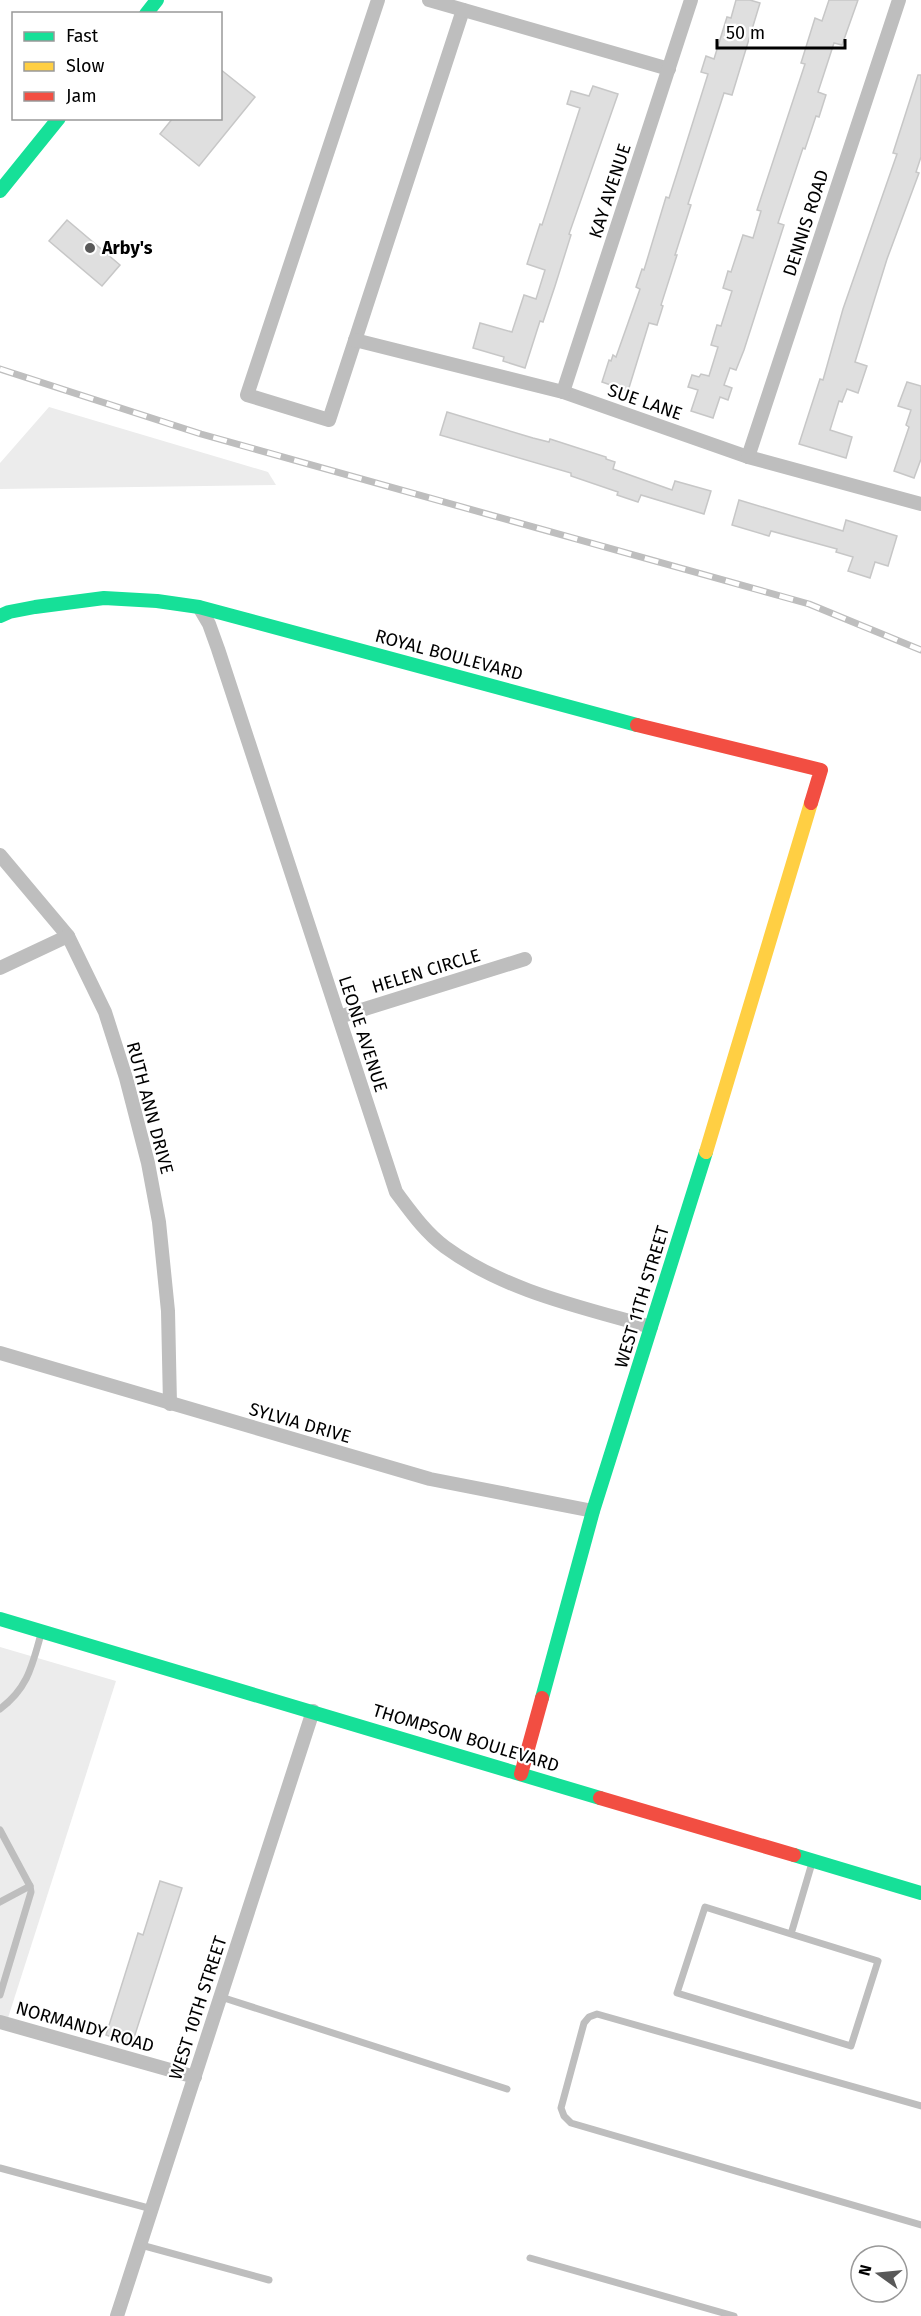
<svg xmlns="http://www.w3.org/2000/svg" width="921" height="2316" font-family="'Fira Sans',sans-serif">
	<rect width="100%" height="100%" fill="#fff"/>
	<g fill="#ececec">
		<polygon points="49,407 268,472 276,485 0,489 0,463"/>
		<polygon points="0,1647 116,1681 7,2021 0,2019"/>
	</g>
	<g fill="#dfdfdf" stroke="#c7c7c7" stroke-width="1.5">
		<polygon points="736,0 750,0 760,3 732,95 724,93 688,204 691,205 675,255 677,255 661,305 663,306 657,325 649,323 628,391 602,382 609,360 611,361 613,355 616,357 640,289 636,287 642,269 644,270 666,197 669,198 677,173 708,74 701,72 706,56 714,59 727,17 731,18"/>
		<polygon points="829,0 858,0 842,45 834,43 818,92 826,95 819,117 816,116 805,149 803,148 778,223 784,225 744,350 736,370 730,368 724,385 732,388 728,400 720,397 713,418 691,411 698,390 688,387 692,375 699,377 701,374 709,376 718,347 711,345 717,325 721,326 732,291 723,288 728,271 731,272 743,235 753,238 761,211 757,210 805,64 801,63 815,18 822,21"/>
		<polygon points="220,69 255,97 199,166 160,134 173,118 220,118"/>
		<polygon points="918,75 921,75 921,157 916,172 919,173 887,259 855,362 867,366 858,393 847,389 842,402 839,401 830,430 852,437 846,458 799,444 820,379 823,380 843,309 897,154 893,153"/>
		<polygon points="593,86 618,94 569,234 571,235 555,286 543,322 540,321 525,368 503,361 504,357 473,348 480,323 512,332 524,295 536,299 545,270 527,264 540,224 542,225 580,108 567,104 571,91 589,96"/>
		<polygon points="67,220 120,265 102,286 49,241"/>
		<polygon points="907,382 921,386 921,459 914,478 894,471 909,427 906,425 911,410 898,406"/>
		<polygon points="447,412 533,438 549,442 550,439 606,457 606,459 615,462 613,469 672,490 675,481 711,491 704,514 641,495 638,502 617,495 618,492 571,476 571,473 440,435"/>
		<polygon points="739,500 843,531 846,520 897,536 888,566 875,562 870,578 848,571 853,557 836,552 837,549 771,531 769,536 732,525"/>
		<polygon points="160,1881 182,1888 132,2044 106,2035 138,1933 143,1935"/>
	</g>
	<g fill="none" stroke-linecap="round" stroke-linejoin="round">
		<g stroke="#bebebe" stroke-width="7">
			<path d="M0,1709C28,1688 32,1666 41,1634"/>
			<polyline points="0,1830 30,1886 31,1892 0,1995"/>
			<polyline points="0,1902 30,1886"/>
			<polyline points="791,1934 705,1907 677,1993 851,2046 878,1961 791,1934 812,1863"/>
			<polyline points="221,1997 507,2089"/>
			<polyline points="921,2106 597,2014 589,2017 584,2023 561,2108 564,2116 571,2123 921,2225"/>
			<polyline points="0,2168 152,2209"/>
			<polyline points="141,2245 269,2280"/>
			<polyline points="530,2258 734,2316"/>
		</g>
		<g stroke="#bebebe" stroke-width="14">
			<polyline points="378,0 247,395 329,420 463,10"/>
			<polyline points="429,0 669,69"/>
			<polyline points="355,340 563,392 748,457 921,504"/>
			<polyline points="563,392 691,0"/>
			<polyline points="748,457 899,0"/>
			<path d="M199,607L209,624L218,649L396,1192C411,1212 425,1232 445,1247C505,1291 581,1307 651,1327"/>
			<polyline points="0,855 68,936 105,1012 126,1078 148,1163 159,1222 168,1311 170,1404"/>
			<polyline points="0,968 68,936"/>
			<polyline points="339,1017 525,959"/>
			<polyline points="0,1353 430,1479 593,1511"/>
			<polyline points="0,2022 195,2077"/>
			<polyline points="117,2316 313,1711"/>
		</g>
		<g stroke="#16e098" stroke-width="14">
			<polyline points="146,14 157,0"/>
			<polyline points="0,191 59,118"/>
			<polyline points="0,616 9,612 35,607 104,598 157,601 199,607 637,725"/>
			<polyline points="0,1619 600,1798"/>
			<polyline points="542,1698 593,1511 706,1152"/>
			<polyline points="794,1855 921,1893"/>
		</g>
		<polyline stroke="#ffcf43" stroke-width="14" points="706,1152 811,803"/>
		<g stroke="#f24e42" stroke-width="14">
			<polyline points="637,725 821,770 811,803"/>
			<polyline points="521,1774 542,1698"/>
			<polyline points="600,1798 794,1855"/>
		</g>
		<g stroke="#bebebe" stroke-width="7">
			<polyline id="rail" points="0,369 201,434 809,604 921,650"/>
		</g>
		<use href="#rail" stroke="#fff" stroke-width="4.5" stroke-dasharray="14" stroke-linecap="butt"/>
	</g>
	<circle fill="#595959" stroke="#fff" stroke-width="2" cx="90" cy="248" r="6"/>
	<g text-anchor="middle" dominant-baseline="central" stroke-width="4.5" stroke-linejoin="round" paint-order="stroke">
		<g font-size="18" fill="#000" stroke="#fff">
			<text transform="translate(610 191) rotate(-72)">KAY AVENUE</text>
			<text transform="translate(806 223) rotate(-72)">DENNIS ROAD</text>
			<text transform="translate(645 402) rotate(19)">SUE LANE</text>
			<text transform="translate(449 655) rotate(15)">ROYAL BOULEVARD</text>
			<text transform="translate(426 971) rotate(-17)">HELEN CIRCLE</text>
			<text transform="translate(363 1034) rotate(72)">LEONE AVENUE</text>
			<text transform="translate(150 1108) rotate(75)">RUTH ANN DRIVE</text>
			<text transform="translate(642 1297) rotate(-73)">WEST 11TH STREET</text>
			<text transform="translate(300 1423) rotate(16)">SYLVIA DRIVE</text>
			<text transform="translate(466 1738) rotate(17)">THOMPSON BOULEVARD</text>
			<text transform="translate(198 2008) rotate(-72)">WEST 10TH STREET</text>
			<text transform="translate(85 2027) rotate(16)">NORMANDY ROAD</text>
		</g>
		<g font-size="18" font-weight="bold" fill="#000" stroke="#fff" text-anchor="start">
			<text x="102" y="248">Arby's</text>
		</g>
	</g>
	<rect x="12" y="12" width="210" height="108" fill="#ffffff" stroke="#999999" stroke-width="1.5"/>
	<rect x="24" y="32" width="30" height="9" fill="#16e098" stroke="#999999" stroke-width="1.5"/>
	<text x="66" y="42" font-size="18" fill="#000000">Fast</text>
	<rect x="24" y="62" width="30" height="9" fill="#ffcf43" stroke="#999999" stroke-width="1.5"/>
	<text x="66" y="72" font-size="18" fill="#000000">Slow</text>
	<rect x="24" y="92" width="30" height="9" fill="#f24e42" stroke="#999999" stroke-width="1.5"/>
	<text x="66" y="102" font-size="18" fill="#000000">Jam</text>
	<g transform="translate(879 2274) rotate(285)"><circle r="28" fill="#ffffff" stroke="#999999" stroke-width="1.5"/>
	<path d="M0-4.5L10 22L0 15L-10 22Z" fill="#595959"/>
	<text y="-9" font-size="16" font-weight="bold" text-anchor="middle" fill="#000000">N</text>
	</g>
	<path d="M717 39v9h128v-9" fill="none" stroke="#000000" stroke-width="3"/>
	<text x="726" y="39" font-size="18" fill="#000000" stroke="#ffffff" stroke-width="4.5" paint-order="stroke">50 m</text>
</svg>
